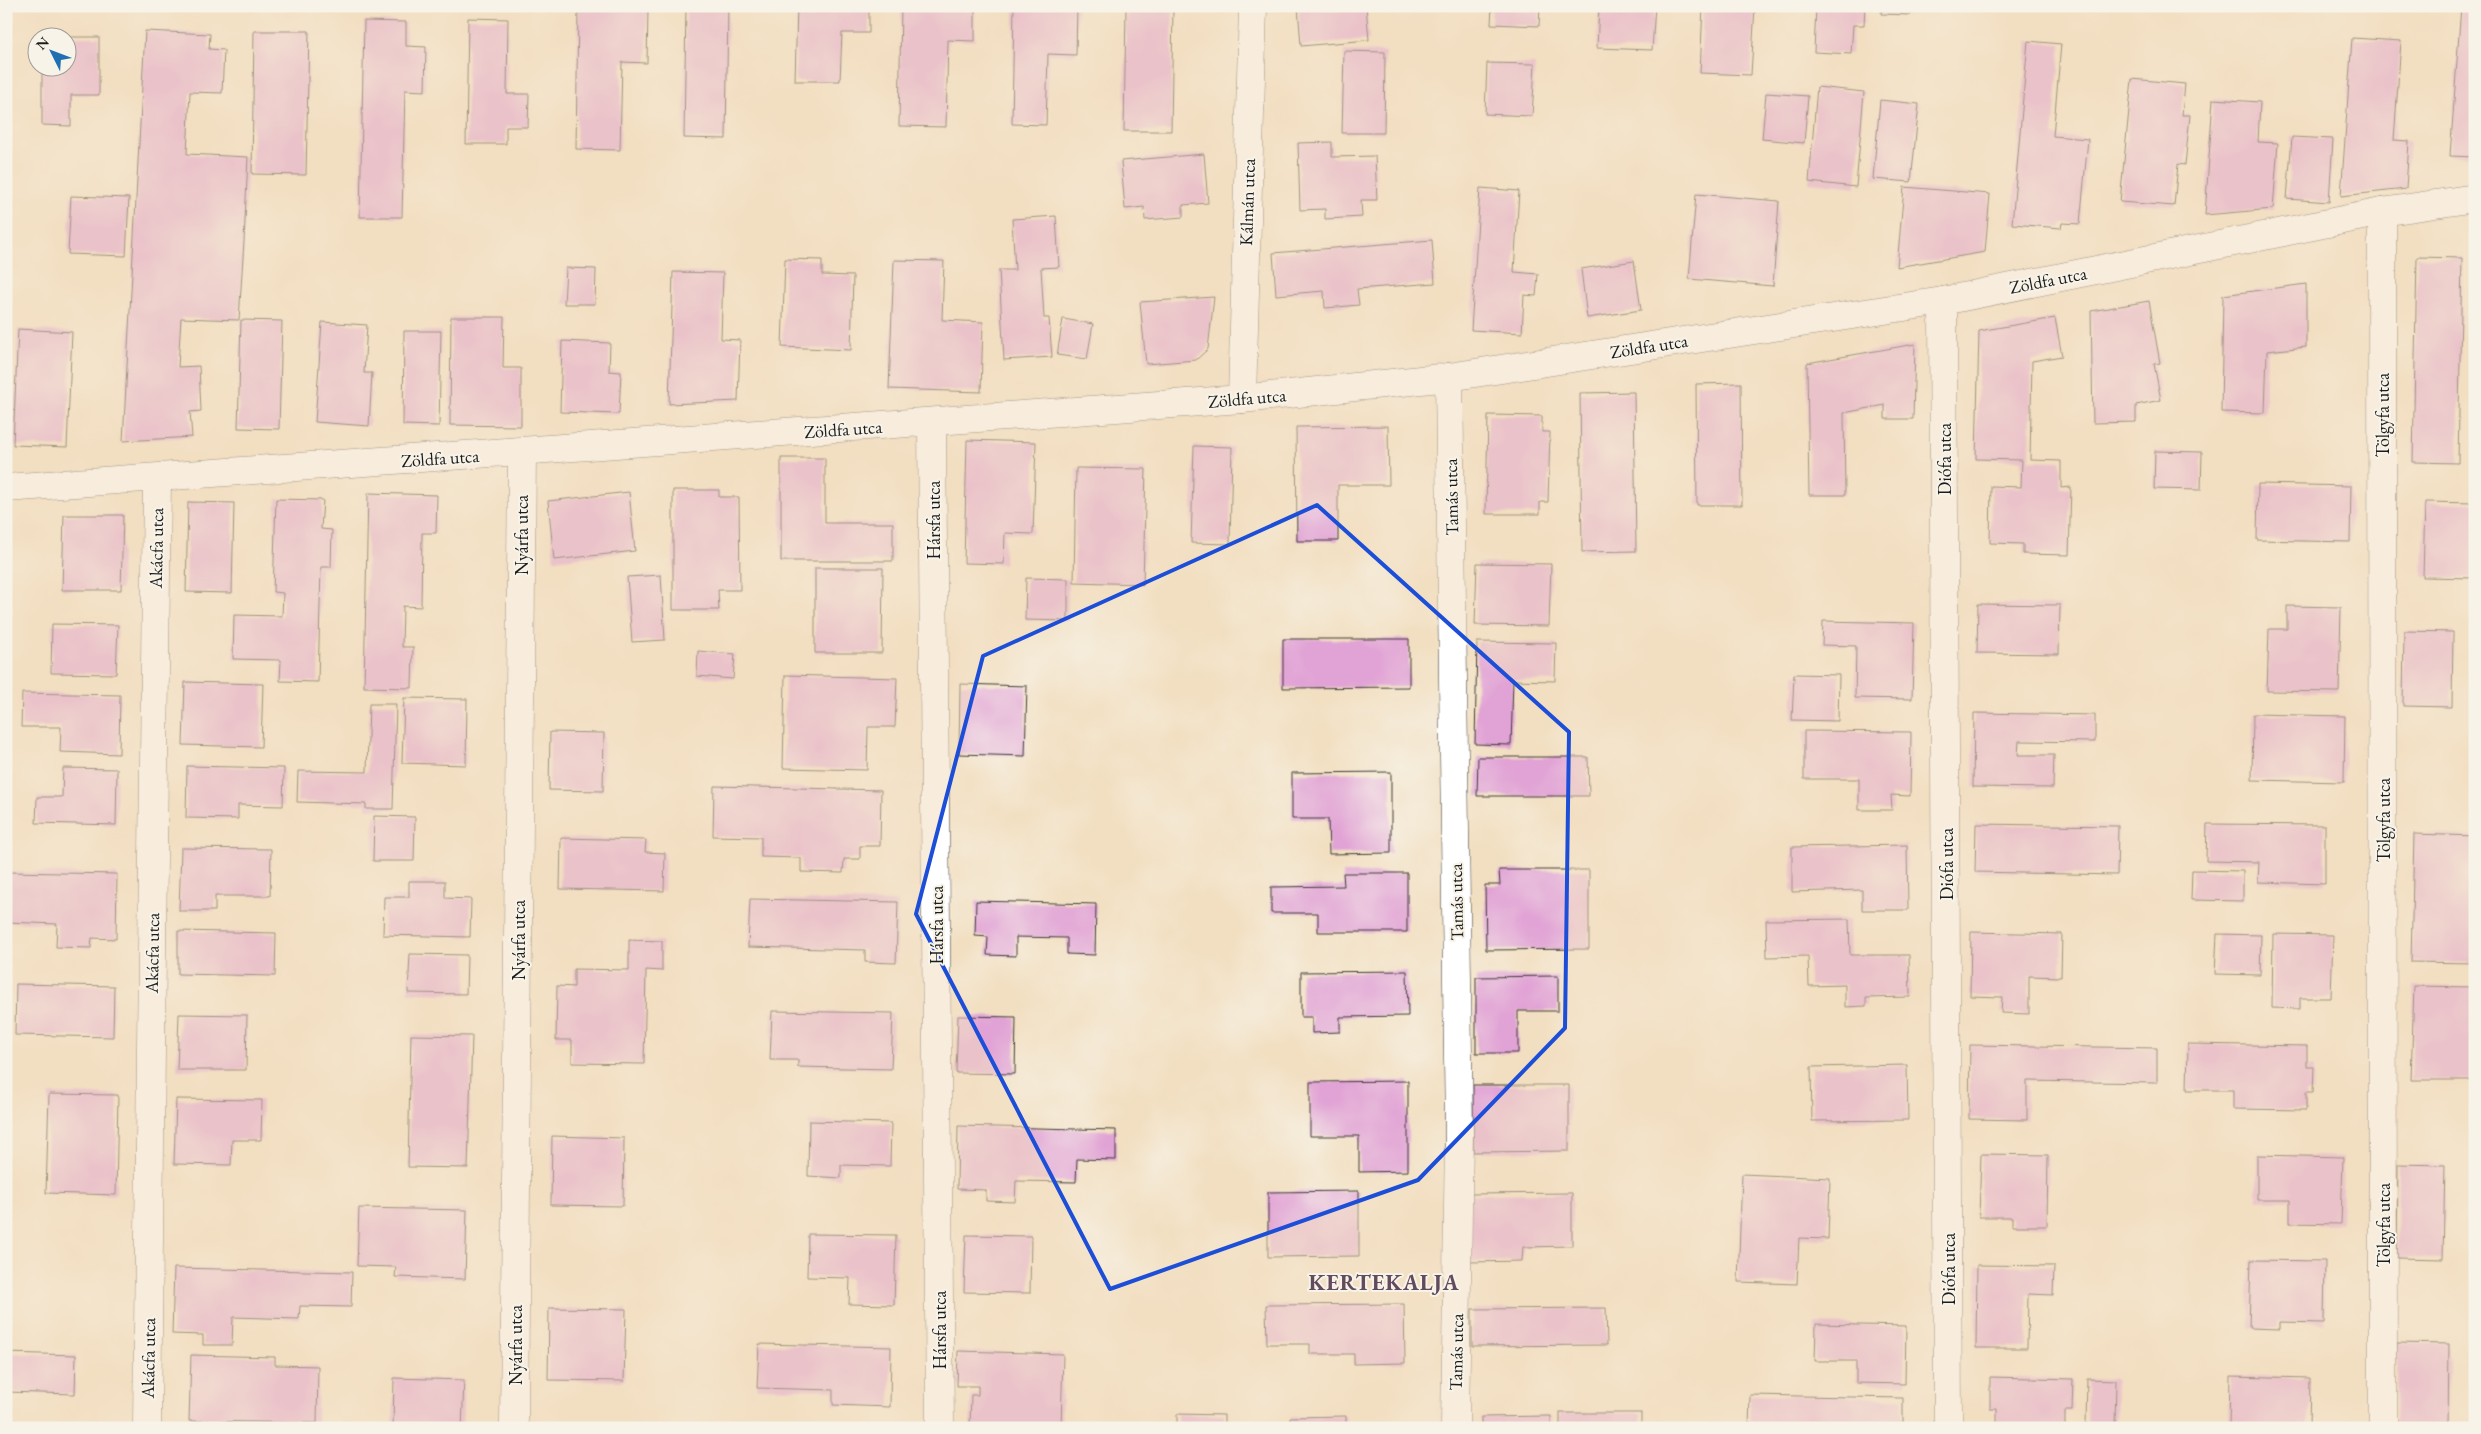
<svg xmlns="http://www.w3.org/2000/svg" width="2481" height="1434" font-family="'EB Garamond',serif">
	<rect width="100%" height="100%" fill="#f7f3e8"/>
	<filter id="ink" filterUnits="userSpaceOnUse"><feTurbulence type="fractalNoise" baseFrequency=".02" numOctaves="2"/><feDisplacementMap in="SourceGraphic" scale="10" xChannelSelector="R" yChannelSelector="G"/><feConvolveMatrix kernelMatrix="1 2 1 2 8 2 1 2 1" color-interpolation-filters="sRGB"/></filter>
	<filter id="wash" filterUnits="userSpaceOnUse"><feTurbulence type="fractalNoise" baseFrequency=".0096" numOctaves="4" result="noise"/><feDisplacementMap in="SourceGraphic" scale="20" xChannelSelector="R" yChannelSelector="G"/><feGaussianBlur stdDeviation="1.12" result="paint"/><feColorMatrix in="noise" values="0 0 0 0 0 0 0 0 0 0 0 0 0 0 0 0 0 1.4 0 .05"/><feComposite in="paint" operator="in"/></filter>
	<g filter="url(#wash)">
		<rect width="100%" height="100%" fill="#f2dfc1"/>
		<g id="blocks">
			<g fill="#e1a3d5">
				<polygon points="686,6 728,6 726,139 684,138"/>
				<polygon points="797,6 869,6 869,33 842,33 840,81 795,81"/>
				<polygon points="901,6 975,6 975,41 948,40 946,127 899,126"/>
				<polygon points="1014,6 1077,6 1076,55 1048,54 1046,125 1012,124"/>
				<polygon points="1126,6 1173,6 1171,131 1124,131"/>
				<polygon points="1298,6 1366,6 1369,40 1301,46"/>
				<polygon points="1492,6 1540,6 1539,26 1491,24"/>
				<polygon points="1599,6 1655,6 1652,50 1597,48"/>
				<polygon points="1703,6 1755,6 1751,75 1700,73"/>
				<polygon points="1816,6 1865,6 1864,25 1853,25 1851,54 1814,52"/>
				<polygon points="1882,6 1910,6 1910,15 1881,14"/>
				<polygon points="2461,6 2475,6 2475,157 2450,156"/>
				<polygon points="578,9 648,9 647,63 622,62 620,150 576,149"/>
				<polygon points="468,18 508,19 507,94 529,94 528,127 506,127 506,144 466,144"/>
				<polygon points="364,21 406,22 406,46 426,47 425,91 405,90 402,217 360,217"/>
				<polygon points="145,31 210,34 209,49 224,50 222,93 190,92 187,154 248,157 244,241 239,320 181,318 178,367 199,366 201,411 190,412 192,437 123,441"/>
				<polygon points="254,31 309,31 306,175 252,174"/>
				<polygon points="68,37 99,37 99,95 71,95 71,126 42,125 42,68 68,68"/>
				<polygon points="2352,38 2401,41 2394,140 2409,141 2406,189 2341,196"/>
				<polygon points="2028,41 2061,44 2053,136 2088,139 2080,224 2062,223 2061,228 2012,224"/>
				<polygon points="1344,51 1385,52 1384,133 1342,133"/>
				<polygon points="1487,63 1535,64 1532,116 1485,114"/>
				<polygon points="2132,79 2185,84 2182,115 2190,115 2185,165 2178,164 2174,206 2120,202"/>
				<polygon points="1817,87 1864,92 1856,187 1809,182"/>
				<polygon points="1766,93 1808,96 1804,143 1762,139"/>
				<polygon points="2213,99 2260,102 2258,142 2278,143 2273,209 2205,215"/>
				<polygon points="1880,100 1919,104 1911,182 1873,179"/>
				<polygon points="2292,137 2333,139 2329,202 2287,199"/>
				<polygon points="1332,142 1332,157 1375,156 1377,200 1361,200 1362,217 1325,219 1325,209 1300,210 1298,143"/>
				<polygon points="1204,154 1208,203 1183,205 1183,217 1145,220 1144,207 1125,209 1121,161"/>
				<polygon points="1904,187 1990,194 1985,252 1897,267"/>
				<polygon points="1480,188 1519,191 1514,272 1538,274 1536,296 1524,295 1522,333 1471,330"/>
				<polygon points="1696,194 1779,201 1773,286 1689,279"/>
				<polygon points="71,196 129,198 126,256 68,254"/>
				<polygon points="1056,216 1059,267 1041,268 1044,318 1049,318 1052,357 1004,360 999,270 1015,270 1012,219"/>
				<polygon points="1432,240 1435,283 1357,289 1359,305 1325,308 1324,291 1276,295 1273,253"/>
				<polygon points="2417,257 2462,258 2458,463 2413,462"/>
				<polygon points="785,259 822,260 822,275 853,276 851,350 782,347"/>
				<polygon points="894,260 944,261 942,320 983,322 981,392 889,389"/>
				<polygon points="1634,261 1641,310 1587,318 1581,269"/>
				<polygon points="566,268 596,269 595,304 564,304"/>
				<polygon points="673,272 723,273 721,339 740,340 738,401 669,404"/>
				<polygon points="2306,284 2306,347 2267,351 2265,413 2221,412 2223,295"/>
				<polygon points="1214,297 1208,349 1196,360 1146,364 1140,302"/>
				<polygon points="2149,301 2160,363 2154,364 2161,400 2136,405 2136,422 2093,423 2091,311"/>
				<polygon points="451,317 504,317 503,368 521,368 521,426 450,425"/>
				<polygon points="2055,318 2062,356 2032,361 2030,460 2061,461 2061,488 2071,487 2069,555 2023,554 2023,544 1990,543 1991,486 2021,487 2022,460 1976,459 1979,331"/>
				<polygon points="1063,319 1093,324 1087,359 1057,355"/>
				<polygon points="241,320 282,321 279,429 238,428"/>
				<polygon points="322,322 367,325 364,373 372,373 369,426 315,422"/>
				<polygon points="18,329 72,332 67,447 13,445"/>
				<polygon points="404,331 441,331 439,426 403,425"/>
				<polygon points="562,341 610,343 609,371 621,372 619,414 560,412"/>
				<polygon points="1915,344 1913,419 1885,419 1885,405 1844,413 1845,495 1809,495 1807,363"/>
				<polygon points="1741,383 1742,505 1697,505 1696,384"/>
				<polygon points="1634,392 1636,551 1582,552 1580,393"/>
				<polygon points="1488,415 1542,416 1542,432 1550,432 1548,502 1540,502 1540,514 1486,514"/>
				<polygon points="1388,426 1389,485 1338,485 1338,541 1297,541 1296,427"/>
				<polygon points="967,440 1036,442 1033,534 1005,533 1004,564 964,563"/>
				<polygon points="1194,446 1232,447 1230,544 1191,543"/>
				<polygon points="2155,451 2202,452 2201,490 2154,489"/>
				<polygon points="781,458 825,458 825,523 893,523 893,561 781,561"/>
				<polygon points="1076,468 1146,469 1143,584 1074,582"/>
				<polygon points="2258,484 2351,486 2350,542 2257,540"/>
				<polygon points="673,490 719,490 719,497 739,497 740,590 718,590 719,610 673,610"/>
				<polygon points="629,492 635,551 554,560 548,501"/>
				<polygon points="368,493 437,495 436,533 422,533 421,607 403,606 402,647 413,647 412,688 364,687"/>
				<polygon points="276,499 323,500 321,529 332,530 331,567 321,567 318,682 280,681 281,660 233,659 234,615 282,616 283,593 273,592"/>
				<polygon points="188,502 234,503 232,593 186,592"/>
				<polygon points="2425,502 2475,503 2475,578 2423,577"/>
				<polygon points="64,515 123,515 121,590 62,590"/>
				<polygon points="1477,563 1551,564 1549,626 1475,625"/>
				<polygon points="815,568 883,568 882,653 815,653"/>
				<polygon points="661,575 665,640 632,642 627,577"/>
				<polygon points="1026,578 1068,579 1068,621 1025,620"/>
				<polygon points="1978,604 2060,605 2059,654 1977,653"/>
				<polygon points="2287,606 2341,607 2339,692 2267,691 2269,629 2287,629"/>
				<polygon points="1823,621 1914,623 1912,699 1855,698 1856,646 1822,645"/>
				<polygon points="52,624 118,625 116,674 51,673"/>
				<polygon points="2404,631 2453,632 2452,707 2403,706"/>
				<polygon points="1283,639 1409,639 1409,687 1283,688"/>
				<polygon points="1477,642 1556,643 1555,681 1513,680 1511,745 1475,744"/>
				<polygon points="698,651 735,654 733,679 697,676"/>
				<polygon points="1794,674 1839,675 1838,721 1792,720"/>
				<polygon points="785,675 897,678 895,727 868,727 867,770 783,768"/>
				<polygon points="185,682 263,684 261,747 183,745"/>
				<polygon points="960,684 1027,686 1025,756 959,754"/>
				<polygon points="22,693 120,695 119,754 60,752 61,727 21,727"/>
				<polygon points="404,698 467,699 466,765 402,763"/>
				<polygon points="369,704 396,704 393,809 366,809 366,804 297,802 298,771 367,772"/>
				<polygon points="1974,713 2095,715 2095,742 2019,741 2018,755 2054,755 2053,788 1973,787"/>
				<polygon points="2253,714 2345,716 2344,782 2252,780"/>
				<polygon points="1804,731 1911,732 1910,796 1891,795 1892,810 1859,810 1859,779 1804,779"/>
				<polygon points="550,732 604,733 603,791 549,790"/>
				<polygon points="1478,757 1588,757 1589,796 1477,796"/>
				<polygon points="187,766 284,768 283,806 238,805 238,819 186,818"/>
				<polygon points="63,768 117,769 116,825 36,823 37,797 62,797"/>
				<polygon points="1391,772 1391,853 1329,854 1328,819 1292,819 1292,773"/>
				<polygon points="714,786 881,790 880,846 860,846 860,859 844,859 843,873 801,872 801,858 761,857 761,837 713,836"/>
				<polygon points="374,816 415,817 414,861 373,861"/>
				<polygon points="1976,824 2118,826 2117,875 1975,872"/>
				<polygon points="2207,824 2325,825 2325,884 2258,882 2259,862 2206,861"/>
				<polygon points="2414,834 2475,836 2475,963 2411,962"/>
				<polygon points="561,838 646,840 645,852 665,853 664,891 560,889"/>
				<polygon points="1907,845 1908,910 1862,910 1862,890 1792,892 1792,847"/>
				<polygon points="181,848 271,849 270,896 215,896 215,911 179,911"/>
				<polygon points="1499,870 1589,870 1589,949 1486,950 1485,885 1500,885"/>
				<polygon points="2192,870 2243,871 2243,901 2191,900"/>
				<polygon points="6,872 117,874 116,939 92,938 91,948 56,947 57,924 6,922"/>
				<polygon points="1343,873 1407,873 1407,932 1318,932 1318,913 1271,913 1271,887 1344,886"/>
				<polygon points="409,881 445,881 445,898 471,899 470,937 383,935 384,897 409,897"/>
				<polygon points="750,899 898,902 896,963 865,962 865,950 748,947"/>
				<polygon points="976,901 1096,904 1095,955 1067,954 1067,938 1016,937 1016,956 987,955 988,937 975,936"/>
				<polygon points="1849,919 1850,955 1909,955 1910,997 1866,998 1866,1006 1845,1007 1845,985 1809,986 1808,956 1767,957 1766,920"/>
				<polygon points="178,931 276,933 275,976 178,974"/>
				<polygon points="1971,932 2062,934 2061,977 2029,976 2029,1014 2001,1013 2002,997 1970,996"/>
				<polygon points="2217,934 2261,935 2260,975 2215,974"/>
				<polygon points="2273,934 2333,935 2331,998 2300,998 2300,1009 2272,1008"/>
				<polygon points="629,940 662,941 662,971 646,970 644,1064 572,1063 572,1040 556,1040 557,986 574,987 574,969 629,970"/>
				<polygon points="410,954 467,955 466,994 408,993"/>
				<polygon points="1407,971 1408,1016 1340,1017 1340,1032 1312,1033 1312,1017 1301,1017 1301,972"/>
				<polygon points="1558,976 1558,1011 1518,1011 1518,1053 1476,1053 1476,977"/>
				<polygon points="16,984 114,986 113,1037 15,1035"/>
				<polygon points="2414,986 2474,987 2472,1080 2411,1080"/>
				<polygon points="772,1011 893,1013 891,1069 798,1067 798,1060 770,1060"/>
				<polygon points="179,1014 247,1015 246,1070 177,1070"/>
				<polygon points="958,1016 1016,1017 1015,1074 956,1073"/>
				<polygon points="411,1035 472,1036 468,1168 408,1167"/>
				<polygon points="2188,1044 2307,1046 2307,1067 2314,1067 2313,1092 2306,1092 2306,1110 2233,1109 2233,1090 2187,1090"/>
				<polygon points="1970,1045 2157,1048 2157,1083 2027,1081 2027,1120 1969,1119"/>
				<polygon points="1907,1065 1908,1120 1812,1121 1811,1067"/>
				<polygon points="1408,1081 1408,1171 1359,1172 1359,1136 1310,1136 1310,1082"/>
				<polygon points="1473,1085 1569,1085 1569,1151 1473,1152"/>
				<polygon points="49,1094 118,1095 116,1195 46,1193"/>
				<polygon points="176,1099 262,1100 261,1140 232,1140 231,1165 174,1164"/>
				<polygon points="809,1121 891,1123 890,1166 841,1165 841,1178 808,1176"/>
				<polygon points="958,1126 1116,1130 1116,1160 1077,1159 1076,1182 1016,1181 1015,1202 986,1201 986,1190 957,1189"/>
				<polygon points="552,1136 624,1138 623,1206 551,1205"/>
				<polygon points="1981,1154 2048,1155 2047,1226 2012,1226 2012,1217 1979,1217"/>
				<polygon points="2257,1155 2343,1157 2341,1224 2290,1223 2290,1200 2257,1200"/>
				<polygon points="2398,1164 2445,1165 2443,1259 2397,1258"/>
				<polygon points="1742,1174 1830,1178 1828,1239 1799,1238 1797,1284 1738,1282"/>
				<polygon points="1359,1191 1359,1256 1268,1257 1268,1192"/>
				<polygon points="1572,1193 1572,1246 1523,1247 1522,1261 1470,1262 1470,1194"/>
				<polygon points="359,1208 467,1210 465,1279 395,1277 396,1267 357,1266"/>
				<polygon points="808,1234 896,1235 894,1305 849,1304 850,1278 807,1277"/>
				<polygon points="966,1235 1031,1236 1030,1293 964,1292"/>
				<polygon points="2251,1260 2325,1261 2324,1323 2279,1322 2279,1329 2249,1328"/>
				<polygon points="1977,1265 2054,1266 2053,1295 2028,1294 2027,1348 1976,1348"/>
				<polygon points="174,1268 352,1272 351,1307 300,1306 299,1319 233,1317 232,1345 203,1345 203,1335 172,1334"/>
				<polygon points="1404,1304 1405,1363 1354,1364 1354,1354 1310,1354 1310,1344 1267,1344 1266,1305"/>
				<polygon points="549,1308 626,1309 624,1381 548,1380"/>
				<polygon points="1606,1308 1607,1345 1472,1346 1472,1309"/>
				<polygon points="1816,1324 1906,1326 1905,1384 1856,1383 1856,1361 1815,1361"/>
				<polygon points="2397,1343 2449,1344 2448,1428 2395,1428"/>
				<polygon points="759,1344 891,1347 890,1407 833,1405 833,1390 757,1388"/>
				<polygon points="958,1351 1063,1354 1061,1428 970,1427 971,1395 978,1395 978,1386 957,1386"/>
				<polygon points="6,1353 76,1355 75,1394 6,1392"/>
				<polygon points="191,1355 275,1357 275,1365 318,1366 317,1423 189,1421"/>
				<polygon points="2230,1376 2310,1378 2309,1428 2229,1428"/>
				<polygon points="1990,1377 2073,1379 2072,1411 2065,1411 2065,1428 1997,1428 1997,1409 1990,1409"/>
				<polygon points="394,1378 464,1380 462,1428 393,1428"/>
				<polygon points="2087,1379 2116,1380 2115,1425 2086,1424"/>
				<polygon points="1750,1395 1903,1398 1903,1428 1749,1428"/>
				<rect x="1560" y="1413" width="81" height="15"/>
				<polygon points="1177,1414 1224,1415 1224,1428 1177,1428"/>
				<polygon points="1346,1416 1346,1428 1290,1428 1290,1417"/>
				<polygon points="1551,1416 1551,1428 1481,1428 1481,1417"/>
			</g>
		</g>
	</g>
	<g filter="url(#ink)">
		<use href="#blocks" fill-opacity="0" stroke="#3c3935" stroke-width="1"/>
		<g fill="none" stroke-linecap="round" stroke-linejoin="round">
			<g stroke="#3c3935" stroke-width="29">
				<g id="minor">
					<polyline points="2382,212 2383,1428"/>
					<polyline points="1943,301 1948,1428"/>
					<polyline points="1449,377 1459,1132 1455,1428"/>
					<polyline points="1242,399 1253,6"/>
					<polyline points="932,422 940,1428"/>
					<polyline points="6,488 1242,399 1449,377 1943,301 2382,212 2475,198"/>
					<polyline points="147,1428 157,478"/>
					<polyline points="514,1428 522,452"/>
				</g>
			</g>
			<use href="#minor" stroke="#fff" stroke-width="28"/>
		</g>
	</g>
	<path d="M0 0H2481V1434H0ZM1317,505L1569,732L1565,1028L1418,1180L1110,1289L916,914L983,656Z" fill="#f2dfc1" fill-opacity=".55" fill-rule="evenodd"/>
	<path fill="none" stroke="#1d4ed8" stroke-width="4" stroke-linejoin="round" d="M1317,505L1569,732L1565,1028L1418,1180L1110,1289L916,914L983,656Z"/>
	<g text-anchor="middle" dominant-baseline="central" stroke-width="4" stroke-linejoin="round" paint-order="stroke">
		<g font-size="18" fill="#1c1c1c" stroke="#f7f3e8">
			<text transform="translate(1247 202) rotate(-88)">Kálmán utca</text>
			<text transform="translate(2048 280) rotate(-11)">Zöldfa utca</text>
			<text transform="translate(1649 346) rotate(-9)">Zöldfa utca</text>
			<text transform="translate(1247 398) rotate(-5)">Zöldfa utca</text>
			<text transform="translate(2382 415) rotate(-90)">Tölgyfa utca</text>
			<text transform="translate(843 429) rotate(-4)">Zöldfa utca</text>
			<text transform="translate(440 458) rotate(-4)">Zöldfa utca</text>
			<text transform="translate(1944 459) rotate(-90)">Diófa utca</text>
			<text transform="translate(1451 497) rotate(-91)">Tamás utca</text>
			<text transform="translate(933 520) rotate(-90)">Hársfa utca</text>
			<text transform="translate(521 535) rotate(-90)">Nyárfa utca</text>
			<text transform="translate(156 548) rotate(-89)">Akácfa utca</text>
			<text transform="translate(2383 820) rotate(-90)">Tölgyfa utca</text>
			<text transform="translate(1946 864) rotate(-90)">Diófa utca</text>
			<text transform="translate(1456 902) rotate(-91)">Tamás utca</text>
			<text transform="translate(936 925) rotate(-90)">Hársfa utca</text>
			<text transform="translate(518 940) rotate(-90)">Nyárfa utca</text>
			<text transform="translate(152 953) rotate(-89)">Akácfa utca</text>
			<text transform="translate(2383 1225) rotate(-90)">Tölgyfa utca</text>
			<text transform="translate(1948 1269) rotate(-90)">Diófa utca</text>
			<text transform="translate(939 1330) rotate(-90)">Hársfa utca</text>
			<text transform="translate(515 1345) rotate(-90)">Nyárfa utca</text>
			<text transform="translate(1456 1352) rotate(-89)">Tamás utca</text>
			<text transform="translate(148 1358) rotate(-89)">Akácfa utca</text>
		</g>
		<g font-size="22" font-weight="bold" letter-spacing="1" fill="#614b5d" stroke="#f7f3e8">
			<text x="1384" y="1282">KERTEKALJA</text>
		</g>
	</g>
	<rect width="2481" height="1434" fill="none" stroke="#f7f3e8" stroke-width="25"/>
	<g transform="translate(52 52) rotate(312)"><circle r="24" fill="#f7f3e8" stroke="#9f9d96"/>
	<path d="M0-4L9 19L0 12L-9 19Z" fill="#1f6fb2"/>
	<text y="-8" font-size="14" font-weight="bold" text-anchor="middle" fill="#1c1c1c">N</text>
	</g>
</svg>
